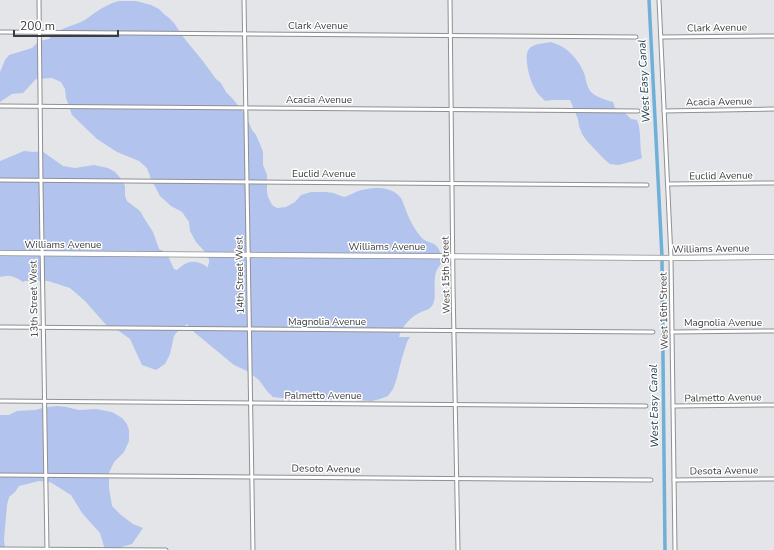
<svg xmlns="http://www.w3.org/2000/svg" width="774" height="550" font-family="'Nunito Sans',sans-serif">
	<rect width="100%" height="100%" fill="#e3e5e9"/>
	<g fill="#b2c4ed">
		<path d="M119,1H136L151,5L159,9L165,15L168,17L174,23L184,38L202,60L216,79L221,83L226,92L232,98L244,113L249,123L252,130L256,135L260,144L263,152V165L267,175V191L268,197L272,205L277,208L286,207L295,202L301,195L311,192H326L333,193L344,197C348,196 353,193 358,191C372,187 391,185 401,198C403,202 405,208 407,213C410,221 415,230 421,237C428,245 436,239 441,254L206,253L196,242L190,231L189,222L182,212L171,206L160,196L151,179L147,168L139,161L117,152L97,139L72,115L66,98L65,89L61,82L52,78L36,79L23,93L12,94L0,102V72L5,60L9,55L32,48L39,41L49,39C55,29 73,26 83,21C87,19 91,15 96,12C103,7 111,3 119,1Z"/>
		<path d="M550,42C566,45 580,60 585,76C586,81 587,86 590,91C595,97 606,100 613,102L615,108L622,110L631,119L637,120C642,133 639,145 642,158L634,161L618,165L610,164L604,159L587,141L582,134L579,126L578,119L570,100H553L545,101C542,97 537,94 535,89C530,81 523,56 529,49C534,43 543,44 550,42Z"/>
		<polygon points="24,151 34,152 42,151 63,166 75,168 94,165 108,168 115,172 122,180 125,186 125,196 127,201 140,211 144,218 153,232 159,249 163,251 165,253 0,252 0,161"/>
		<path d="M0,255L168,256L174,269L177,270C187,261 194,259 206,266L207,268C209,264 210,260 208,257L441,259V264C429,276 439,295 432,306C429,310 426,310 421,312C411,317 402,325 399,337H410L407,342L402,358L396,381L393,389L388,396L380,399L372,401L339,399L314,400L298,398H281L273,397L267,391L259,380L247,371L234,365L194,332L187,324L176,333L174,336L170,354L165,364L156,370L142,365L130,339L119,331L107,326L85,301L70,288L48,281H25L23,282C14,276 10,275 0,277Z"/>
		<polygon points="58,406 66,407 79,410 96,409 112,412 122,418 127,424 129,430 129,441 124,452 114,462 109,473 109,488 112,506 121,515 133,524 143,528 132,544 111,550 105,550 100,533 82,513 71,495 50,482 39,481 19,486 15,492 9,497 7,505 4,539 5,550 0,550 0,415 9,415 17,411 35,410 47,407"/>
	</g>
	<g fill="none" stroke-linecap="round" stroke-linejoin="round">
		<g stroke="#6fafd8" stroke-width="3.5">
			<polyline points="649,0 662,257"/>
			<polyline points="662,261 665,550"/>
		</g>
		<g stroke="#8e9093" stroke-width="5">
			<g id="street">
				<polyline points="39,0 41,184 47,550"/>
				<polyline points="244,0 253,550"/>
				<polyline points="450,0 453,285 458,550"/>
				<polyline points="659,0 671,258 675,550"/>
				<polyline points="0,32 636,37"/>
				<polyline points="661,37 774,36"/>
				<polyline points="0,106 638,111"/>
				<polyline points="664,111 774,109"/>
				<polyline points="0,180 647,185"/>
				<polyline points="668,184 774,183"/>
				<polyline points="0,327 653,332"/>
				<polyline points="672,332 774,331"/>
				<polyline points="0,401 646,406"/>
				<polyline points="673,406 774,405"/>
				<polyline points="0,475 651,480"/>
				<polyline points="674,480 774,479"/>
				<polyline points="0,549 166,550"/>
			</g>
		</g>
		<g stroke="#8e9093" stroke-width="6">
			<polyline id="secondary" points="0,253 671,258 774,257"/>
		</g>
		<use href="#street" stroke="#fff" stroke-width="3"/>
		<use href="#secondary" stroke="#fff" stroke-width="4.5"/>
	</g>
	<g text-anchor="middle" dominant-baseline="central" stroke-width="3" stroke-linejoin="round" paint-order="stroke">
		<g font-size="10" fill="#3c3c3e" stroke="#fff">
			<text x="318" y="26">Clark Avenue</text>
			<text transform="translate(717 28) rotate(-1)">Clark Avenue</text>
			<text x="319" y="100">Acacia Avenue</text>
			<text transform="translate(719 102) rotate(-1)">Acacia Avenue</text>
			<text x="324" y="174">Euclid Avenue</text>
			<text transform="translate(721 176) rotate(-1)">Euclid Avenue</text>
			<text x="63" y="245">Williams Avenue</text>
			<text x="387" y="247">Williams Avenue</text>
			<text transform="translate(711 249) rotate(-1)">Williams Avenue</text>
			<text transform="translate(240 275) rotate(-91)">14th Street West</text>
			<text transform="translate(446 275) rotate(-91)">West 15th Street</text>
			<text transform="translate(34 299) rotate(-91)">13th Street West</text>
			<text transform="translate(664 311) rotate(-91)">West 16th Street</text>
			<text x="327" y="322">Magnolia Avenue</text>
			<text x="723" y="323">Magnolia Avenue</text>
			<text x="323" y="396">Palmetto Avenue</text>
			<text transform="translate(723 398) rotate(-1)">Palmetto Avenue</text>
			<text transform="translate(326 469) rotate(1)">Desoto Avenue</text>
			<text transform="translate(724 471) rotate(-1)">Desota Avenue</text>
		</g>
		<g font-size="11" font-style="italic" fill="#163345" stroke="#fff">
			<text transform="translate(644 81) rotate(-93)">West Easy Canal</text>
			<text transform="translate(654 406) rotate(-91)">West Easy Canal</text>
		</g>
	</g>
	<path d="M14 30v6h104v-6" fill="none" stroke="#3c3c3e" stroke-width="2"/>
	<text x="20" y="30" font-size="12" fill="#3c3c3e" stroke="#ffffff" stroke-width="3" paint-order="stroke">200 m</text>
</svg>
